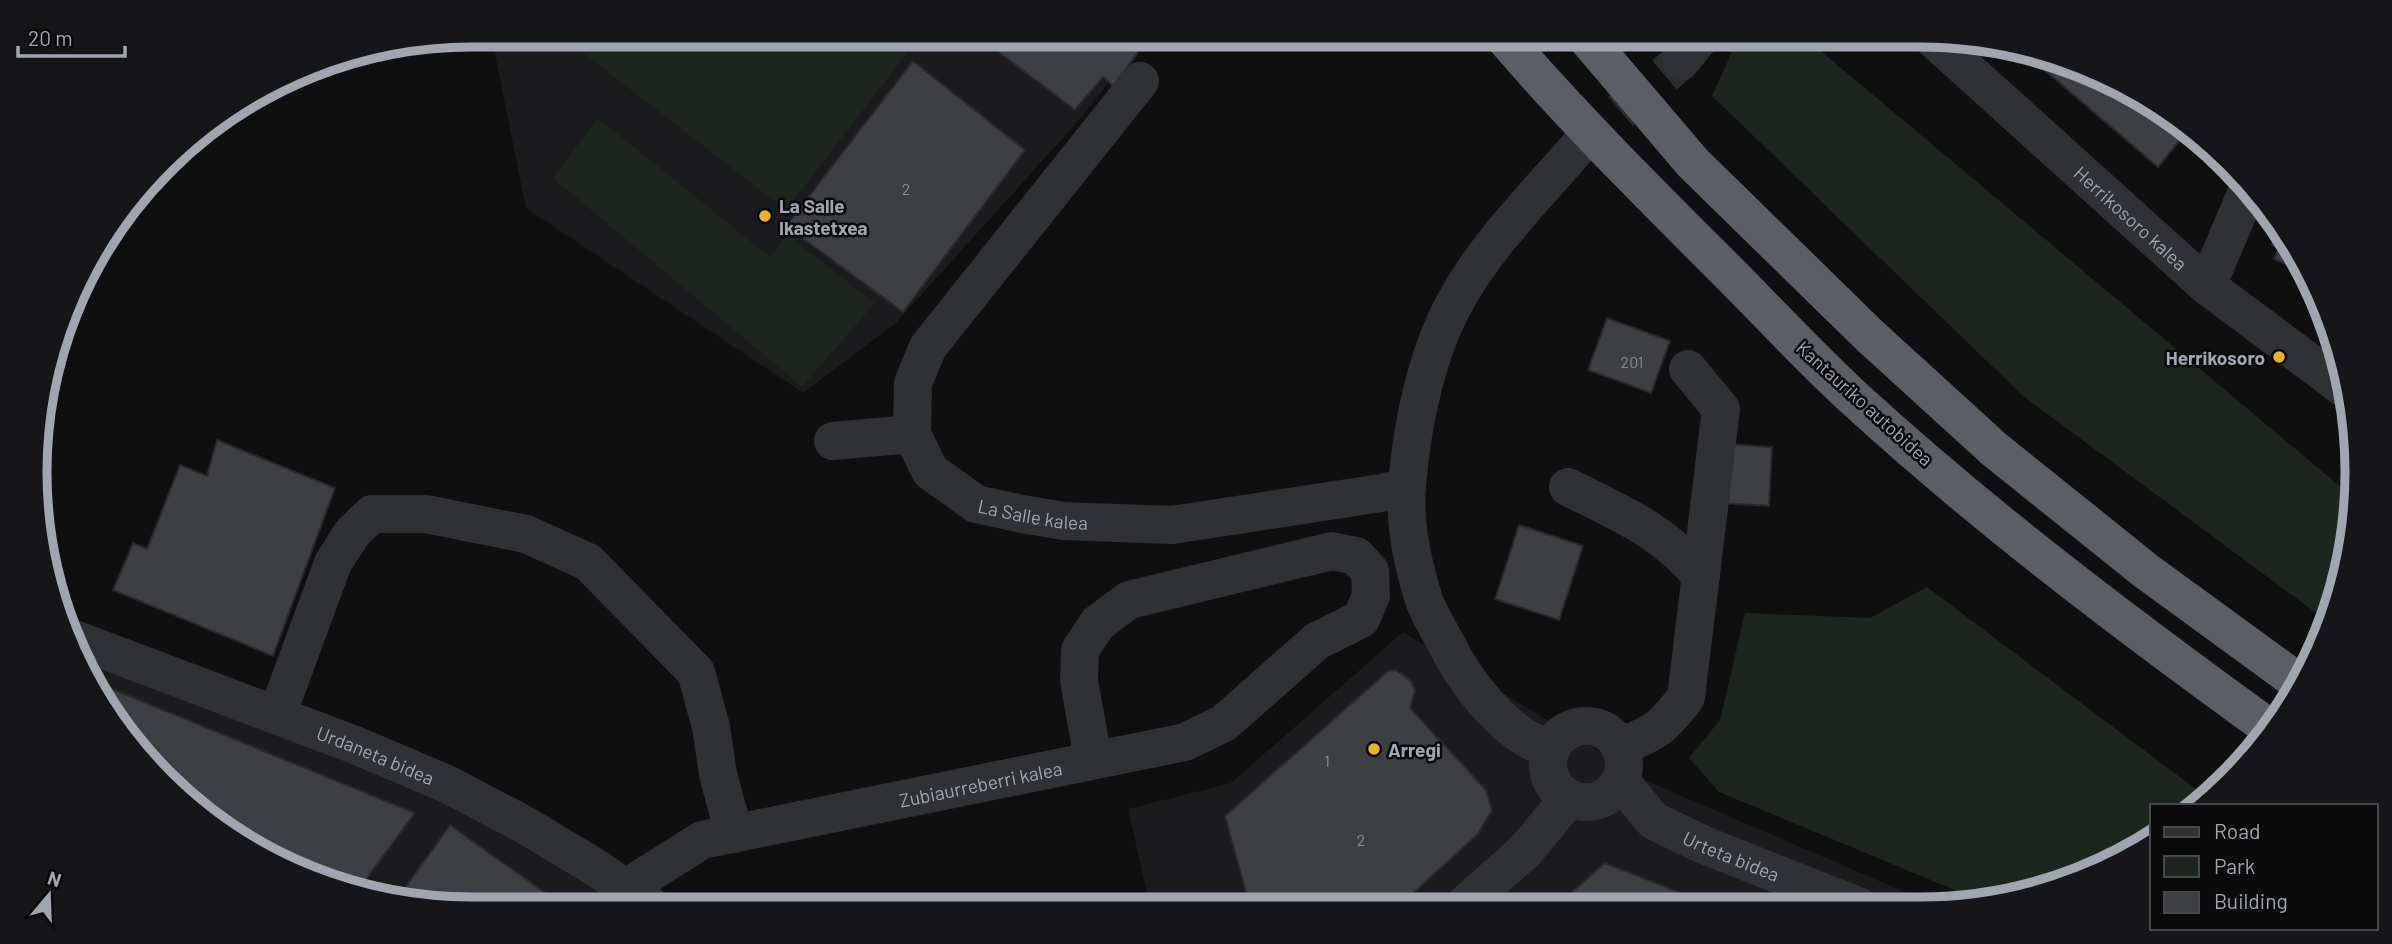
<svg xmlns="http://www.w3.org/2000/svg" width="2392" height="944" font-family="Barlow,sans-serif">
	<rect width="100%" height="100%" fill="#0f0f10"/>
	<g fill="#1b1b1d">
		<polygon points="495,35 1143,35 1088,110 897,322 803,393 526,208 495,53"/>
		<polygon points="1403,632 1649,782 1935,905 1150,907 1128,809 1231,783"/>
		<polygon points="86,659 499,822 626,909 472,909 358,894 206,819 108,714"/>
	</g>
	<g fill="#1e241e">
		<polygon points="560,35 921,35 786,210"/>
		<polygon points="1804,37 2348,493 2342,585 2327,621 2023,396 1712,96 1734,47"/>
		<polygon points="598,118 770,257 787,235 875,303 802,387 553,178"/>
		<polygon points="1927,587 2209,799 2200,806 2152,806 2152,838 2113,864 1986,903 1719,792 1689,758 1720,720 1745,613 1870,618"/>
	</g>
	<g fill="#3e3f43" stroke="#29292c" stroke-width="2">
		<polygon points="976,35 1140,35 1135,41 1142,47 1113,86 1103,77 1075,110"/>
		<polygon points="2039,53 2186,126 2189,129 2158,167 2034,61"/>
		<polygon points="913,61 1025,150 903,312 786,226"/>
		<polygon points="2278,230 2299,254 2304,271 2274,259 2279,248 2272,245"/>
		<polygon points="1607,318 1670,341 1651,393 1588,370"/>
		<polygon points="217,440 335,488 273,656 113,590 133,543 147,549 180,465 207,476"/>
		<polygon points="1721,444 1772,447 1769,506 1718,503"/>
		<polygon points="1519,525 1583,546 1559,620 1495,599"/>
		<polygon points="1396,670 1411,681 1415,690 1410,708 1486,790 1492,810 1478,834 1398,907 1250,907 1225,816 1388,671"/>
		<polygon points="95,682 415,813 356,893 206,819 108,714"/>
		<polygon points="450,825 568,909 472,909 397,899"/>
		<polygon points="1605,863 1714,906 1556,906"/>
	</g>
	<g fill="none" stroke-linecap="round" stroke-linejoin="round">
		<polyline stroke="#2c2d30" stroke-width="38" stroke-dasharray="38 19" stroke-linecap="butt" points="1577,148 1681,61"/>
		<g stroke="#303135" stroke-width="38">
			<path id="s1" d="M1930,36L2207,286L2344,388"/>
			<polyline points="1681,61 1702,35"/>
			<path id="s2" d="M1140,81L928,347L913,383L912,434L930,471L976,504L1022,514L1064,521L1172,525L1381,493L1407,487"/>
			<polyline points="2207,286 2246,194"/>
			<polyline points="833,441 912,434"/>
			<path d="M1568,487C1619,513 1663,530 1701,576"/>
			<path id="s3" d="M77,640L355,745L447,784L525,825L598,869L655,909"/>
			<polyline points="277,715 333,563 352,533 372,514 426,514 526,534 588,562 696,672 711,727 718,774 734,834"/>
			<circle cx="1586" cy="764" r="38"/>
			<path d="M1552,746C1545,745 1537,744 1531,741C1498,723 1465,681 1448,647C1440,632 1430,616 1424,600C1413,565 1404,522 1407,485C1412,424 1427,350 1458,297C1489,242 1536,196 1577,148"/>
			<path d="M1621,746C1655,733 1664,727 1686,697L1721,409L1688,369"/>
			<path id="s4" d="M1621,782L1654,821L1704,845L1858,906"/>
			<path id="s5" d="M626,888L702,840L1185,742L1224,723L1317,641L1361,619L1371,596L1370,571L1356,556L1332,551L1129,600L1098,623L1080,650L1079,681L1093,759"/>
			<polyline points="1462,907 1525,851 1569,798"/>
		</g>
		<g stroke="#5c5e66" stroke-width="38">
			<path d="M1502,35C1573,118 1651,195 1728,272C1770,314 1811,359 1855,399C1985,518 2126,624 2268,727"/>
			<polyline points="1584,35 1693,163 1870,336 1994,449 2146,571 2301,684"/>
		</g>
	</g>
	<g fill="#e9b32e" stroke="#0a0a0b" stroke-width="2.5">
		<circle cx="765" cy="216" r="7"/>
		<circle cx="2279" cy="357" r="7"/>
		<circle cx="1374" cy="749" r="7"/>
	</g>
	<g text-anchor="middle" dominant-baseline="central" stroke-width="5" stroke-linejoin="round" paint-order="stroke">
		<g font-size="16" fill="#888c95">
			<text x="906" y="188">2</text>
			<text x="1632" y="361">201</text>
			<text x="1327" y="760">1</text>
			<text x="1361" y="839">2</text>
		</g>
		<g font-size="19" font-weight="bold" fill="#a0a5b0" stroke="#0a0a0b" text-anchor="start">
			<text x="779" y="205">La Salle<tspan x="779" dy="22">Ikastetxea</tspan></text>
			<text x="2265" y="357" text-anchor="end">Herrikosoro</text>
			<text x="1388" y="749">Arregi</text>
		</g>
		<g font-size="19" fill="#a0a5b0" stroke="#0a0a0b">
			<text stroke="none"><textPath href="#s1" startOffset="271">Herrikosoro kalea</textPath></text>
			<text transform="translate(1865 403) rotate(42)">Kantauriko autobidea</text>
			<text stroke="none"><textPath href="#s2" startOffset="586">La Salle kalea</textPath></text>
			<text stroke="none"><textPath href="#s3" startOffset="320">Urdaneta bidea</textPath></text>
			<text stroke="none"><textPath href="#s5" startOffset="374">Zubiaurreberri kalea</textPath></text>
			<text stroke="none"><textPath href="#s4" startOffset="136">Urteta bidea</textPath></text>
		</g>
	</g>
	<path d="M0 0H2392V944H0ZM472 47H1920A425 425 0 0 1 2345 472V472A425 425 0 0 1 1920 897H472A425 425 0 0 1 47 472V472A425 425 0 0 1 472 47Z" fill="#161618" fill-rule="evenodd"/>
	<path fill="none" stroke="#a0a5b0" stroke-width="9" d="M472 47H1920A425 425 0 0 1 2345 472V472A425 425 0 0 1 1920 897H472A425 425 0 0 1 47 472V472A425 425 0 0 1 472 47Z"/>
	<rect x="2150" y="804" width="228" height="126" fill="#0a0a0b" stroke="#46484d" stroke-width="2"/>
	<rect x="2164" y="827" width="35" height="10" fill="#303135" stroke="#46484d" stroke-width="2"/>
	<text x="2214" y="839" font-size="21" fill="#a0a5b0">Road</text>
	<rect x="2164" y="856" width="35" height="21" fill="#1e241e" stroke="#46484d" stroke-width="2"/>
	<text x="2214" y="874" font-size="21" fill="#a0a5b0">Park</text>
	<rect x="2164" y="892" width="35" height="21" fill="#3e3f43" stroke="#46484d" stroke-width="2"/>
	<text x="2214" y="909" font-size="21" fill="#a0a5b0">Building</text>
	<g transform="translate(49 895) rotate(19)" stroke="#0a0a0b" stroke-width="5" paint-order="stroke">
	<path d="M0-5L12 26L0 18L-12 26Z" fill="#a0a5b0"/>
	<text y="-10" font-size="19" font-weight="bold" text-anchor="middle" fill="#a0a5b0">N</text>
	</g>
	<path d="M18 46v10h107v-10" fill="none" stroke="#a0a5b0" stroke-width="3.5"/>
	<text x="28" y="46" font-size="21" fill="#a0a5b0" stroke="#0a0a0b" stroke-width="5" paint-order="stroke">20 m</text>
</svg>
